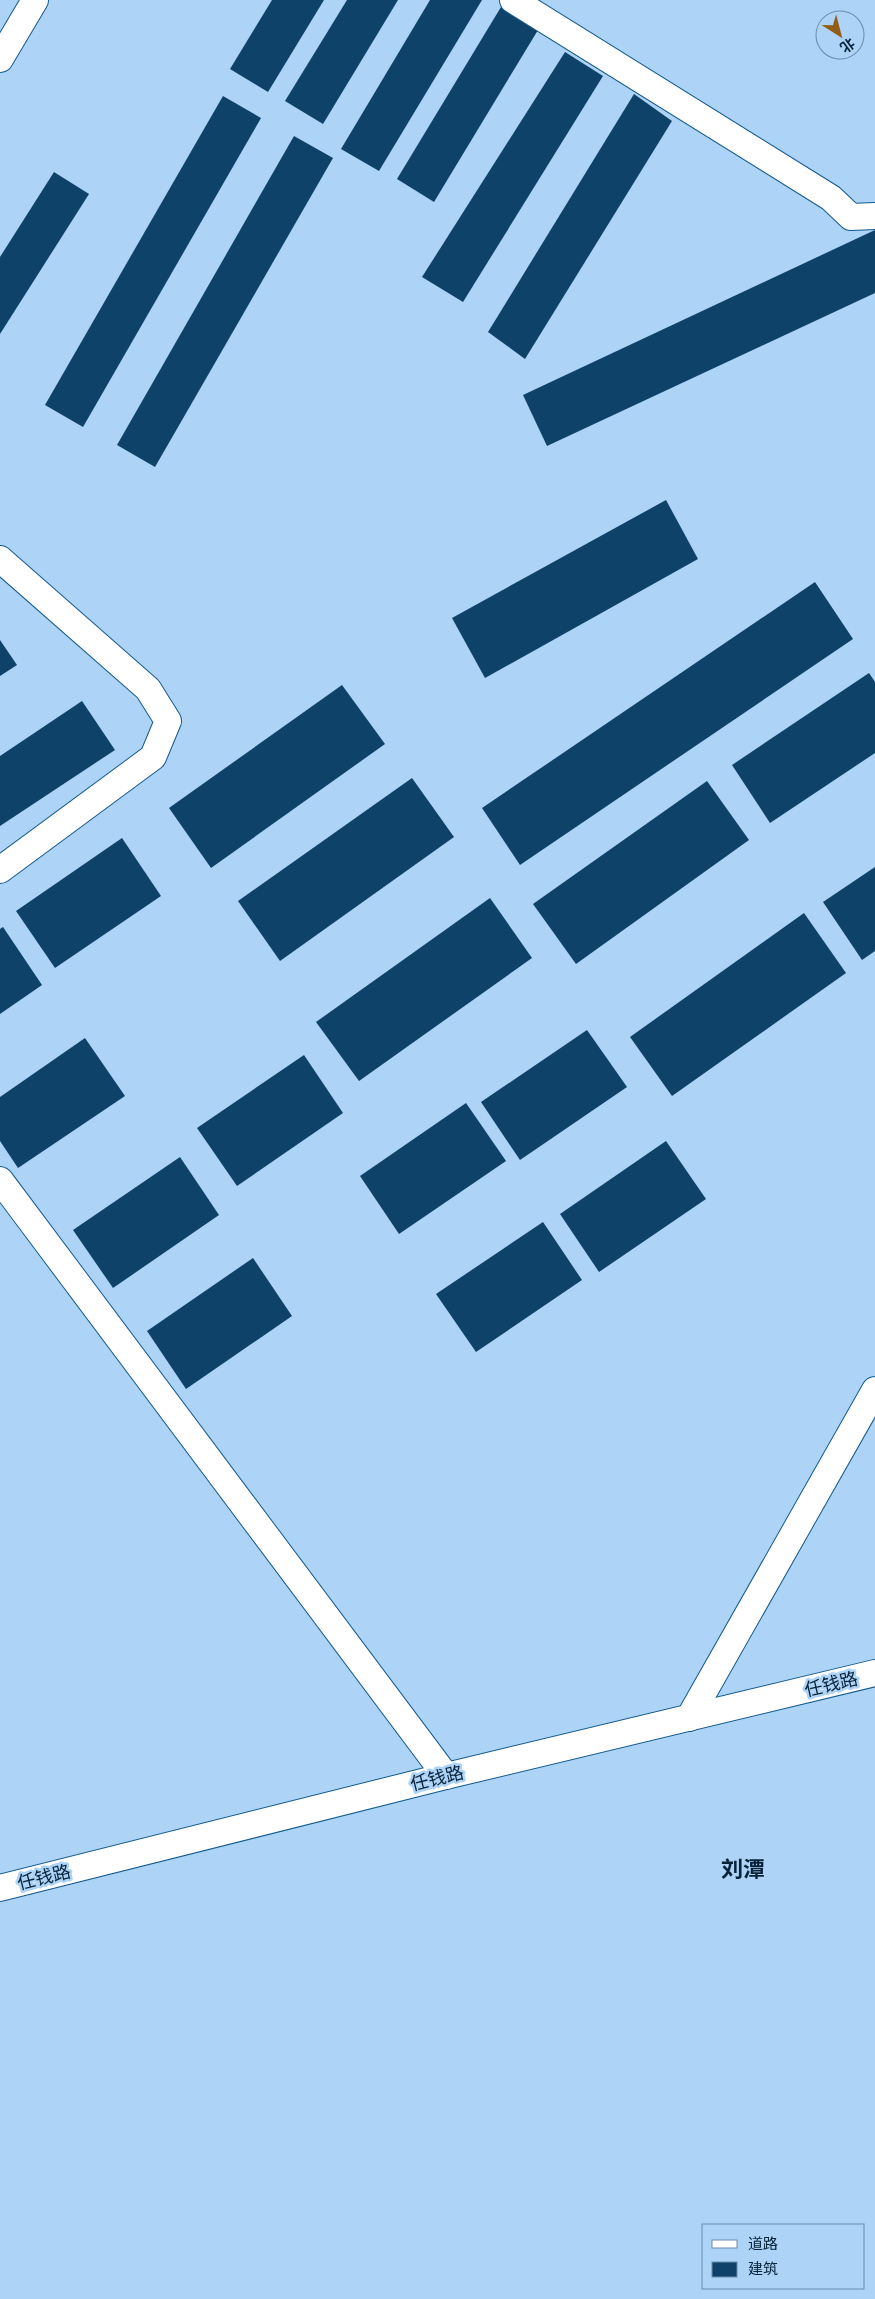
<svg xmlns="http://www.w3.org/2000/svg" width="875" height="2299" font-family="'IBM Plex Sans','Noto Sans SC',sans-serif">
	<rect width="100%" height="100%" fill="#add3f7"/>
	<g fill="#0e4269">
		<polygon points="272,0 324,0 268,92 230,69"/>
		<polygon points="347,0 398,0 323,124 285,101"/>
		<polygon points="430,0 482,0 379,171 341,149"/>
		<polygon points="501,7 538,30 434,202 397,179"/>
		<polygon points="565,52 603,76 463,302 422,277"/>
		<polygon points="634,94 672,121 525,359 488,332"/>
		<polygon points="223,96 261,118 83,427 45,405"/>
		<polygon points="294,136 333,158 155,467 117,445"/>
		<polygon points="54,172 89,194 0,334 0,257"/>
		<polygon points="875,230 875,293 547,446 523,395"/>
		<polygon points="666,500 698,559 485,678 452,618"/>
		<polygon points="815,582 853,639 520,865 482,808"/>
		<polygon points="0,640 17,665 0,676"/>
		<polygon points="869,673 875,682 875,753 770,823 732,765"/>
		<polygon points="342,685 385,744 211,868 169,808"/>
		<polygon points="82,701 115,750 0,826 0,756"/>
		<polygon points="412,778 454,837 280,961 238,901"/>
		<polygon points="707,781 749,840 576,964 533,904"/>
		<polygon points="122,838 161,896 55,968 16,911"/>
		<polygon points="875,867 875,951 862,960 823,902"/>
		<polygon points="490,898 532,958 359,1081 316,1022"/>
		<polygon points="804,913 846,973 672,1096 630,1037"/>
		<polygon points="3,927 42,985 0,1014 0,929"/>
		<polygon points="587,1030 627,1087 520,1160 481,1102"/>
		<polygon points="85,1038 125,1096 18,1168 0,1141 0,1097"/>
		<polygon points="304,1055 343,1113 237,1186 197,1128"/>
		<polygon points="466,1103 506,1161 399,1234 360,1176"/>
		<polygon points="666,1141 706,1199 599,1272 560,1214"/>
		<polygon points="180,1157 219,1215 113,1288 73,1230"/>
		<polygon points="543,1222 582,1280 476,1352 436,1294"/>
		<polygon points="253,1258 292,1316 186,1389 147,1331"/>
	</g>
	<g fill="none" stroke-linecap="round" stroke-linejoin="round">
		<g stroke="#155a8d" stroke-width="28">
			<g id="minor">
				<polyline points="513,0 831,198 851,217 875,216"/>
				<polyline points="0,59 35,0"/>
				<polyline points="0,559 148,689 168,721 153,757 0,870"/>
				<polyline points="0,1180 446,1776"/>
				<polyline points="689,1718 875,1390"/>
				<polyline points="0,1888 446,1776 875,1673"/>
			</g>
		</g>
		<use href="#minor" stroke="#fff" stroke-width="26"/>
	</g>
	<g text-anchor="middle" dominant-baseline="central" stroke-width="5" stroke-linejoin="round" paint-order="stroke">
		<g font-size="18" fill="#072339" stroke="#add3f7">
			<text transform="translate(831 1684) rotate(-13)">任钱路</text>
			<text transform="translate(437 1778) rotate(-14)">任钱路</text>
			<text transform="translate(44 1877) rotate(-14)">任钱路</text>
		</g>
		<g font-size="22" font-weight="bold" fill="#072339" stroke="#add3f7">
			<text x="743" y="1868">刘潭</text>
		</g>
	</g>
	<rect x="702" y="2224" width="162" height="65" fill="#add3f7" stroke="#6b8dab"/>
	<rect x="712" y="2240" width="25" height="8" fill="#ffffff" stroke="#6b8dab"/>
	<text x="748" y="2249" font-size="15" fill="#072339">道路</text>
	<rect x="712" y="2262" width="25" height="15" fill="#0e4269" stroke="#6b8dab"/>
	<text x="748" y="2274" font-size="15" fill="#072339">建筑</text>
	<g transform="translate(840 35) rotate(144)"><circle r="24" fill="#add3f7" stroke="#6b8dab"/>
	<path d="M0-4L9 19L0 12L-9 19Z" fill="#945d16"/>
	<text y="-8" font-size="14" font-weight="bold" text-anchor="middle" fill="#072339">北</text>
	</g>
</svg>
